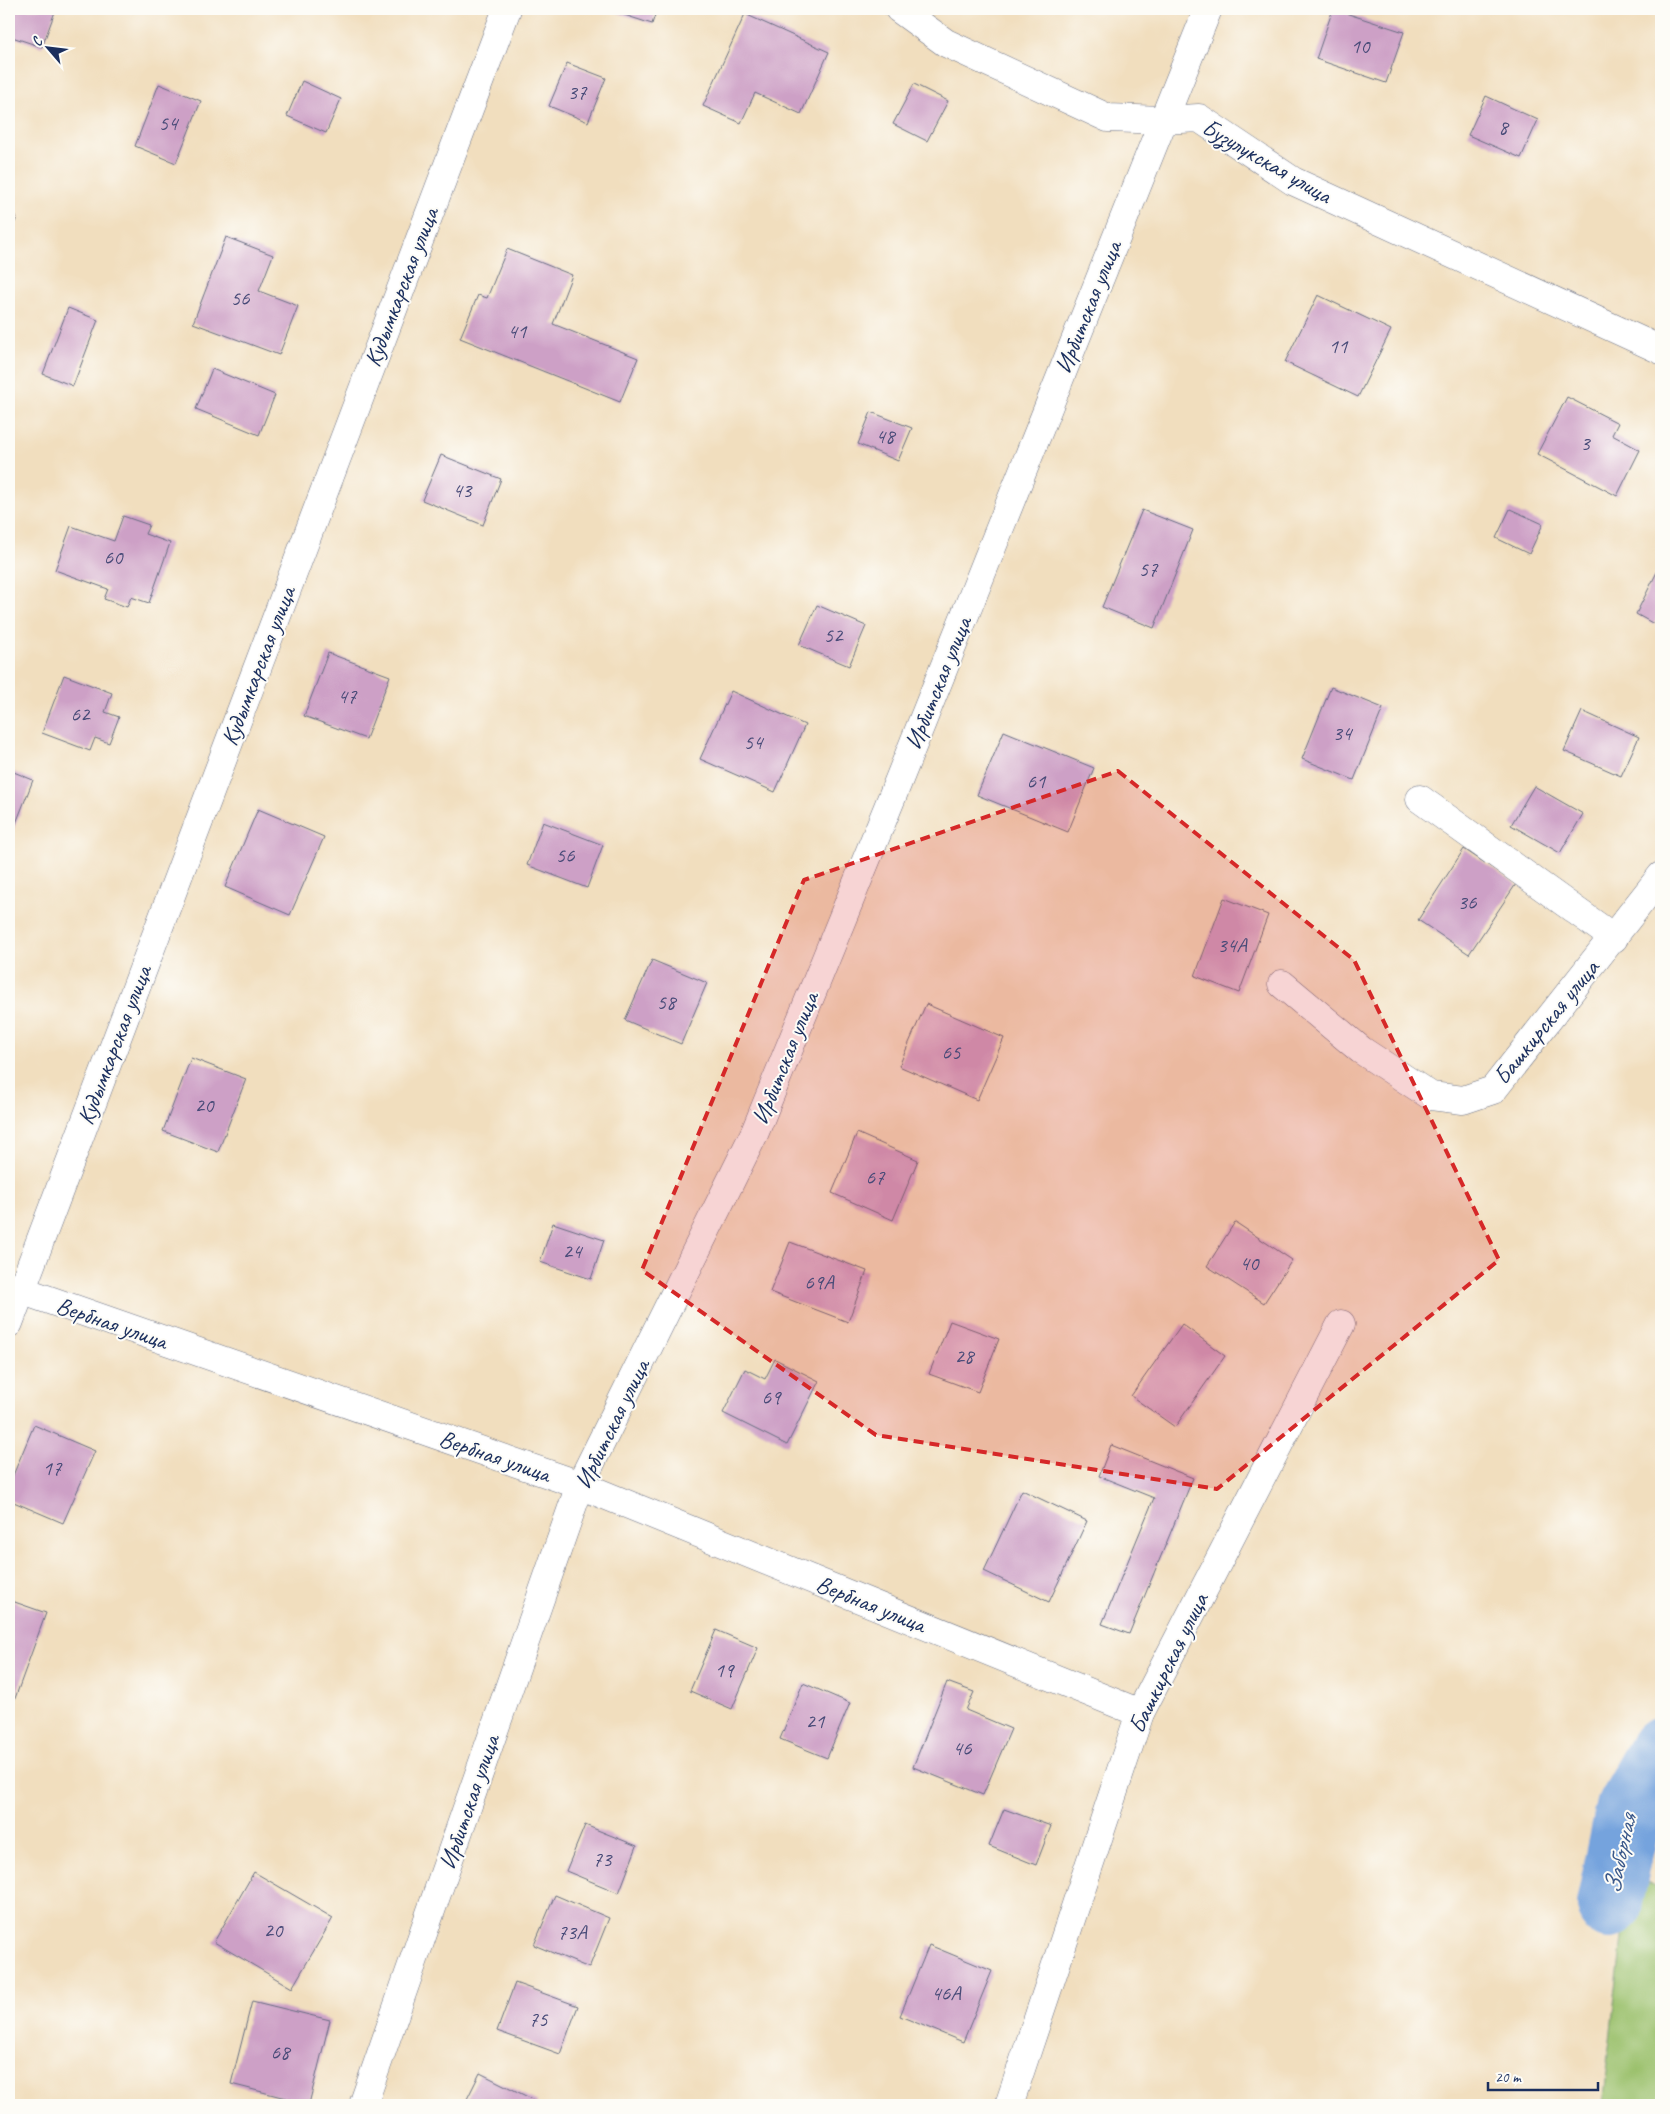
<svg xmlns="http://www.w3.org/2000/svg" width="1670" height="2114" font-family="Caveat,sans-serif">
	<rect width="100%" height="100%" fill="#fdfcf7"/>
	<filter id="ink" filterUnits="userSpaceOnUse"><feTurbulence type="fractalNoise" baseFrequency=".02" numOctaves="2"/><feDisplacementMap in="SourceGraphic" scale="10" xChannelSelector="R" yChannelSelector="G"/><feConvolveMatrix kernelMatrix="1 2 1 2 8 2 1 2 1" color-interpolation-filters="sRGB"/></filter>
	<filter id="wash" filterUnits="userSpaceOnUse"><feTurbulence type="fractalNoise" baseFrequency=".0096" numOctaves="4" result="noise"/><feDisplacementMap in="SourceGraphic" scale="20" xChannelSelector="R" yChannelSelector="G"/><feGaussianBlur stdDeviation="1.12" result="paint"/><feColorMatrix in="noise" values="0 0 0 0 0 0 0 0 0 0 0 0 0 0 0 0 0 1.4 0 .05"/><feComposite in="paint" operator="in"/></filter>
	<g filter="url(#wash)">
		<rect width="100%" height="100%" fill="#f1debe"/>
		<polygon fill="#9ac06b" stroke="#5a7864" points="1630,1872 1661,1890 1661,2105 1602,2105"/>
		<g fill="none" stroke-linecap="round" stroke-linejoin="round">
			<polyline stroke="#74a3dd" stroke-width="66" points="1609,1906 1629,1807 1661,1751"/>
		</g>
		<g id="blocks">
			<g fill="#cda0c6">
				<polygon points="9,9 56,9 42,47 9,36"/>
				<polygon points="606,9 657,9 652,24"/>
				<polygon points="1333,9 1404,32 1386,83 1316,59"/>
				<polygon points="745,14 829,52 801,114 755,93 741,123 703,106"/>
				<polygon points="567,63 606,78 588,122 549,106"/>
				<polygon points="302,81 341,99 326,133 287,116"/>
				<polygon points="159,84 201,101 176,163 135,146"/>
				<polygon points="914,84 948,101 927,141 893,124"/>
				<polygon points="1486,96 1538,120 1521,158 1468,135"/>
				<polygon points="9,213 17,217 9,237"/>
				<polygon points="226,237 273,255 259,291 298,306 279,355 193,323"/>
				<polygon points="507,249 572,275 553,324 638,358 620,402 460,338 478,295 487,298"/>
				<polygon points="1318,295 1391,330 1358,397 1285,362"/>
				<polygon points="68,308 98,320 73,386 43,374"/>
				<polygon points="212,369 275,395 259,435 196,409"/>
				<polygon points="1567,397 1618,423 1612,435 1640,450 1617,496 1537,454"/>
				<polygon points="871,412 912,428 898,461 858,444"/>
				<polygon points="441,455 501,479 483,525 422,500"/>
				<polygon points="1510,509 1543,524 1529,554 1496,538"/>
				<polygon points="1142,510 1193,530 1154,628 1102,607"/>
				<polygon points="123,516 149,525 145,534 170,543 149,603 131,597 127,607 104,599 108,589 55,570 71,526 114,541"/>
				<polygon points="1658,570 1661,572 1661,610 1654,624 1636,614"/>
				<polygon points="817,605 866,626 849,666 799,645"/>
				<polygon points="328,653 390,676 366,739 304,716"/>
				<polygon points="64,675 112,693 105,712 119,717 109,743 95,738 90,751 42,733"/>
				<polygon points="1331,687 1383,708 1354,780 1302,759"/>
				<polygon points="731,691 805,725 775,792 700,759"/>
				<polygon points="1582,711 1639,737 1621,776 1564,751"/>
				<polygon points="1004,731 1094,768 1068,832 977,795"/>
				<polygon points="9,770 33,780 9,841"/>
				<polygon points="1534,786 1583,814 1560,853 1511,825"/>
				<polygon points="258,809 324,837 290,915 225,887"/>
				<polygon points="543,822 603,845 587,888 527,865"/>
				<polygon points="1464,849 1516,884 1469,954 1418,920"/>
				<polygon points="1224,898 1268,915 1239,993 1195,976"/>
				<polygon points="652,960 707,983 681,1044 625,1020"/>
				<polygon points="926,1004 1004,1038 977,1100 899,1066"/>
				<polygon points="191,1058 246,1079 218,1152 163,1131"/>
				<polygon points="857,1133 918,1160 893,1220 832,1193"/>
				<polygon points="1235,1222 1292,1260 1264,1303 1207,1266"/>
				<polygon points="553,1223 604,1240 591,1279 540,1262"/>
				<polygon points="790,1242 867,1271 848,1322 770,1292"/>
				<polygon points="950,1321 999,1339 978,1392 929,1374"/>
				<polygon points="1182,1324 1225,1356 1175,1427 1131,1396"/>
				<polygon points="775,1359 819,1381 787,1445 723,1413 745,1369 765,1379"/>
				<polygon points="34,1425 95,1451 63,1523 9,1500 9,1485"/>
				<polygon points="1111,1445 1193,1478 1129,1634 1102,1624 1154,1498 1099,1476"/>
				<polygon points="1022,1490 1087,1521 1049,1602 984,1571"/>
				<polygon points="9,1600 46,1613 9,1715"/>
				<polygon points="716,1630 758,1648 732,1709 690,1691"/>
				<polygon points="947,1682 974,1692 966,1710 1011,1729 983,1795 913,1767"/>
				<polygon points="803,1683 850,1703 827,1758 780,1739"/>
				<polygon points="1004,1809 1051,1826 1036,1865 989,1846"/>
				<polygon points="585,1825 637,1846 619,1893 566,1871"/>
				<polygon points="254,1872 333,1918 292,1988 214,1942"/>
				<polygon points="555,1895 609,1918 589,1968 534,1945"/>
				<polygon points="929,1945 992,1971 963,2042 900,2016"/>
				<polygon points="515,1983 578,2006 560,2054 497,2031"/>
				<polygon points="252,2001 330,2020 309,2104 231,2084"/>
				<polygon points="480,2073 538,2102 536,2105 464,2105"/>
			</g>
		</g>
	</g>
	<g filter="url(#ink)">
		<use href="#blocks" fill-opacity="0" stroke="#666c80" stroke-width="1"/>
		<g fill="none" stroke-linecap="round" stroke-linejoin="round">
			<g stroke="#666c80" stroke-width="29">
				<g id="minor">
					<polyline points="899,9 946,43 1108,118 1163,120 1199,118 1293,181 1661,350"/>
					<polyline points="1420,799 1614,938"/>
					<polyline points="1282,984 1361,1050 1431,1096 1463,1100 1493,1090 1661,876"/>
					<polyline points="9,1286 580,1485 1140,1713"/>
					<polyline points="9,1323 507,9"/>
					<polyline points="363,2105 580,1485 755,1132 892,797 1208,9"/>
					<polyline points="1009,2105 1140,1713 1341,1324"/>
				</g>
			</g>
			<use href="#minor" stroke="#fff" stroke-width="28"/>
		</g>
	</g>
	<path fill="#d62828" fill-opacity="0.2" stroke="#d62828" stroke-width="4" stroke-dasharray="10 6" stroke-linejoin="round" d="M1118,771L1354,960L1499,1260L1217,1489L876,1435L642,1270L804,880Z"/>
	<g text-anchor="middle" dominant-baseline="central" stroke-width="4" stroke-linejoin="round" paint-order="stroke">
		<g font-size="21" fill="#484b78">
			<text x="1360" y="46">10</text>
			<text x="577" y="92">37</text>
			<text x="168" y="123">54</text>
			<text x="1503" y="127">8</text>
			<text x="240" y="298">56</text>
			<text x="517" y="331">41</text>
			<text x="1338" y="346">11</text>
			<text x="885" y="436">48</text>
			<text x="1585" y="443">3</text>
			<text x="462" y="490">43</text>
			<text x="113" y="557">60</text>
			<text x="1148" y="569">57</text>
			<text x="833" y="635">52</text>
			<text x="347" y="696">47</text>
			<text x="80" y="714">62</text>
			<text x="1342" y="733">34</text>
			<text x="753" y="742">54</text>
			<text x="1036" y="781">61</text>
			<text x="565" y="855">56</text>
			<text x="1467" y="902">36</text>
			<text x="1232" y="945">34А</text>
			<text x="666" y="1002">58</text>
			<text x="951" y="1052">65</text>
			<text x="204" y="1105">20</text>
			<text x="875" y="1177">67</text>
			<text x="572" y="1251">24</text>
			<text x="1249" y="1263">40</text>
			<text x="819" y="1282">69А</text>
			<text x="964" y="1356">28</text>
			<text x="771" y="1397">69</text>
			<text x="52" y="1468">17</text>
			<text x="724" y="1670">19</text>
			<text x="815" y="1721">21</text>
			<text x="962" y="1748">46</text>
			<text x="602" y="1859">73</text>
			<text x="273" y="1930">20</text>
			<text x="572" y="1932">73А</text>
			<text x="946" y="1993">46А</text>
			<text x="538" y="2019">75</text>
			<text x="280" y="2052">68</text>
		</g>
		<g font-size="24" fill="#1b2f5e" stroke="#fdfcf7">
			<text transform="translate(1267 161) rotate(30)">Бузулукская улица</text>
			<text transform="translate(401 287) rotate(-69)">Кудымкарская улица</text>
			<text transform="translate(1088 307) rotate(-68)">Ирбитская улица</text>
			<text transform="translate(258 666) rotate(-69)">Кудымкарская улица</text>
			<text transform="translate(938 683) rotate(-68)">Ирбитская улица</text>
			<text transform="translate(1546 1022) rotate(-51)">Башкирская улица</text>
			<text transform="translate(114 1045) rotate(-69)">Кудымкарская улица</text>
			<text transform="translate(785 1058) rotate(-68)">Ирбитская улица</text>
			<text transform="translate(112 1323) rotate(19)">Вербная улица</text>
			<text transform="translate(612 1424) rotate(-64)">Ирбитская улица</text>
			<text transform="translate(495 1456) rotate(19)">Вербная улица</text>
			<text transform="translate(871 1604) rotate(22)">Вербная улица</text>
			<text transform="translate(1168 1663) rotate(-64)">Башкирская улица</text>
			<text transform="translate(469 1802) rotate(-71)">Ирбитская улица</text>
		</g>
		<g font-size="25" font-style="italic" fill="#3a588a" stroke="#fdfcf7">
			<text transform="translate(1620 1854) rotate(-78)">Заборная</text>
		</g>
	</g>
	<rect width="1670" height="2114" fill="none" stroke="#fdfcf7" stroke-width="30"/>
	<g transform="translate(48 48) rotate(298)" stroke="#fdfcf7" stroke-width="4" paint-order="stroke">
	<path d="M0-4L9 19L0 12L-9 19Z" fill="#1b2f5e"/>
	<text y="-8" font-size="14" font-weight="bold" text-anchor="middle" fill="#1b2f5e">С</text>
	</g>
	<path d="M1488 2082v8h110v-8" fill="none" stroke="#1b2f5e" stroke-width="2.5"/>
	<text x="1495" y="2082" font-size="15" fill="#1b2f5e" stroke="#fdfcf7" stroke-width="4" paint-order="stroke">20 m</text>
</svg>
